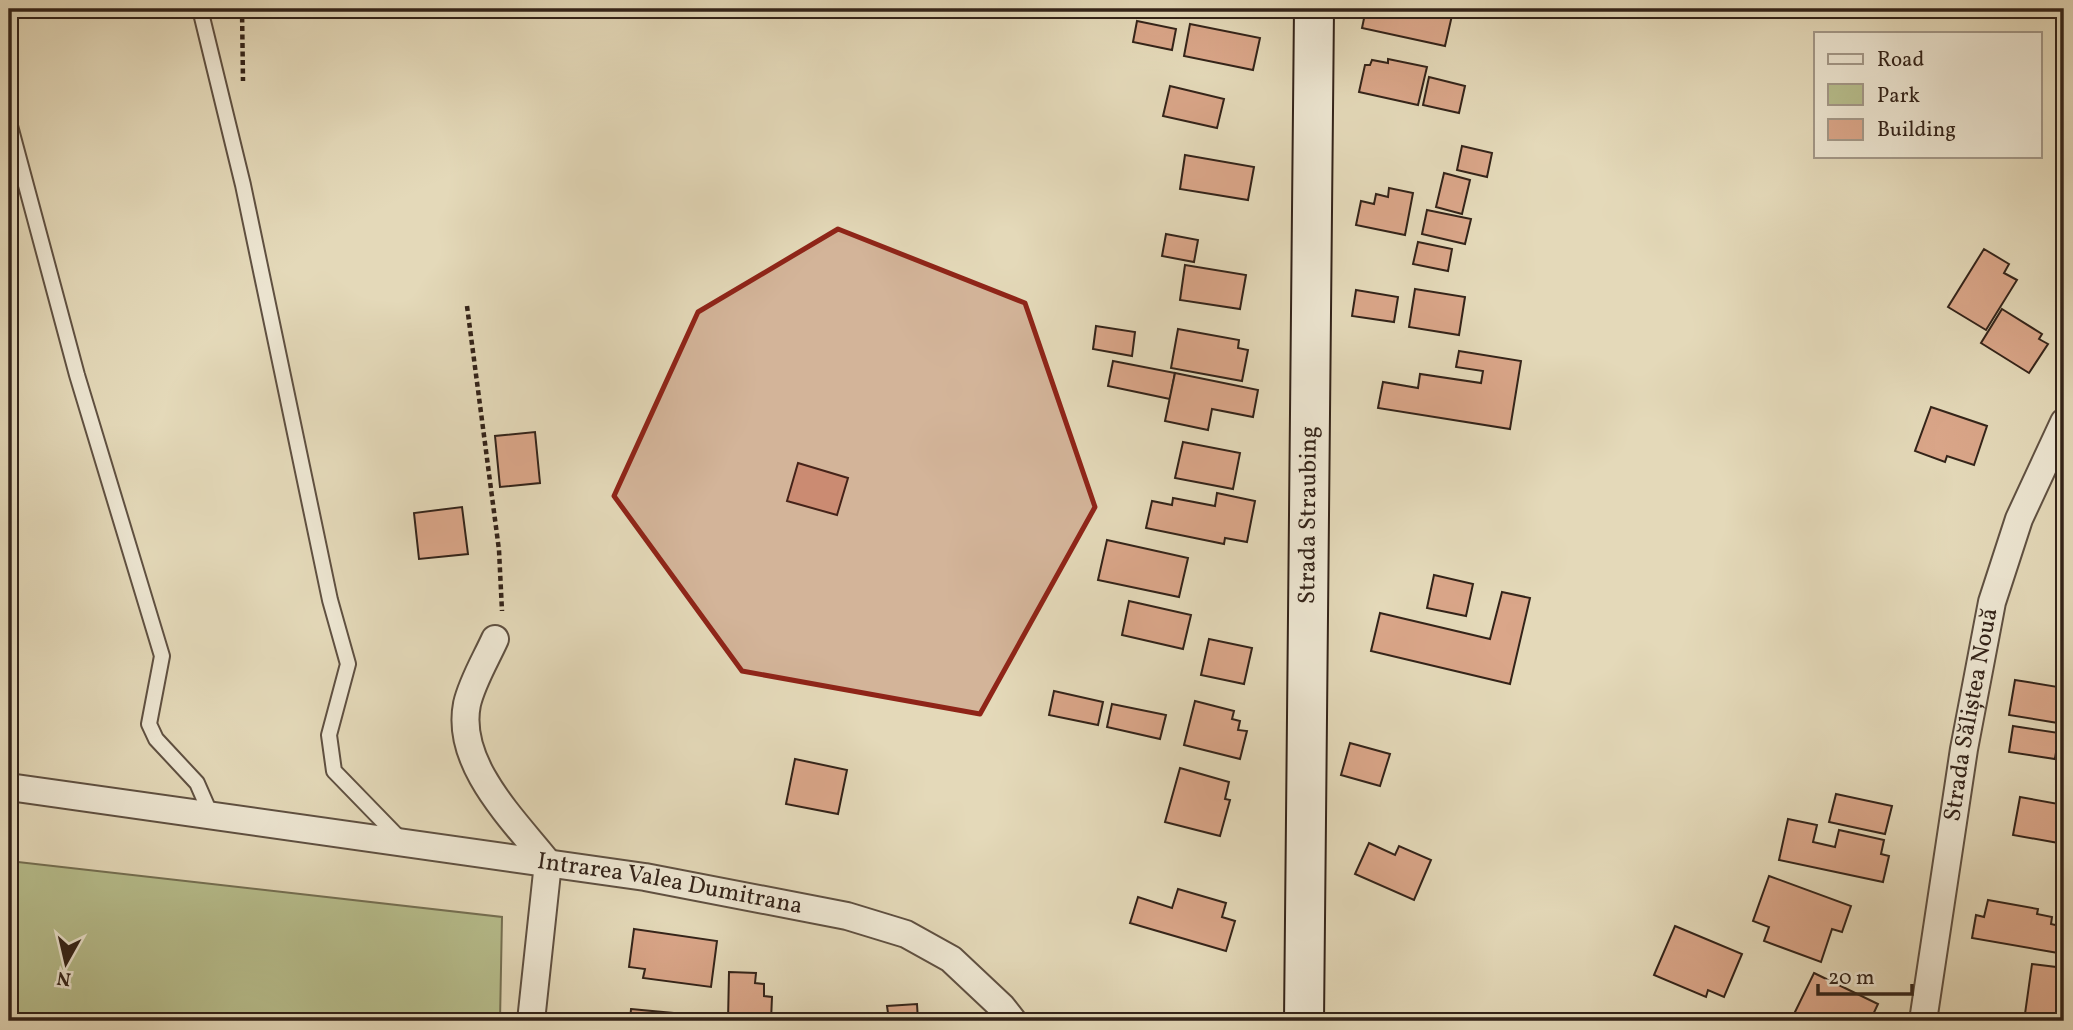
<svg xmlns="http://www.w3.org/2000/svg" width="2073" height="1030" font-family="Vollkorn,serif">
	<rect width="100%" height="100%" fill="#e4d9b9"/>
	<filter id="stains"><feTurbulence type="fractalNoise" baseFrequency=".00286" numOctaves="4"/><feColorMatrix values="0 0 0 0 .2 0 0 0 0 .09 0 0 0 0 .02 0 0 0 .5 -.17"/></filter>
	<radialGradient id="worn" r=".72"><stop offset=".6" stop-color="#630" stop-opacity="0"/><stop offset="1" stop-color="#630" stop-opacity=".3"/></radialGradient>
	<polygon fill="#b7be8d" stroke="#757053" stroke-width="2" points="9,861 502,917 500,1021 9,1021"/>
	<g fill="#daa689" stroke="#332319" stroke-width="2">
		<polygon points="1366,9 1453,11 1445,46 1362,28"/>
		<polygon points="1137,21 1176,29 1172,50 1133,42"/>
		<polygon points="1190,24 1260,38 1253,70 1184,56"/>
		<polygon points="1388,59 1427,67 1418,105 1359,92 1365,65 1370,65 1372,60 1388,63"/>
		<polygon points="1429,77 1465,86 1459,113 1423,105"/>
		<polygon points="1170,86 1224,99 1217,128 1163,116"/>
		<polygon points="1462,146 1492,153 1487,177 1457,170"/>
		<polygon points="1185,155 1254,167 1248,200 1180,189"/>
		<polygon points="1444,173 1470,180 1462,214 1436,207"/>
		<polygon points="1389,188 1413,193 1405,235 1356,225 1361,201 1374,204 1376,194 1388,197"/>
		<polygon points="1427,210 1471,219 1465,244 1422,234"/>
		<polygon points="1166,234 1198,240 1194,262 1162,256"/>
		<polygon points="1418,242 1452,249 1448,271 1413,264"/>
		<polygon points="1984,249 2009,264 2004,273 2017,280 1986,330 1948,307"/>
		<polygon points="1185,265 1246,275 1240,309 1180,300"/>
		<polygon points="1415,289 1465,297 1459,335 1409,327"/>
		<polygon points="1356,290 1398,297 1394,322 1352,316"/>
		<polygon points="2002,309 2042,334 2039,339 2048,344 2029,373 1981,343"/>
		<polygon points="1096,326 1135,332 1132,356 1093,349"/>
		<polygon points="1178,329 1239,340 1238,348 1248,350 1242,381 1171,368"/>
		<polygon points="1459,351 1521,361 1510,429 1378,408 1383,382 1418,388 1420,374 1481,383 1483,371 1456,367"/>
		<polygon points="1113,361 1175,373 1170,399 1108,386"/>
		<polygon points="1175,373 1258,390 1253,417 1212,409 1208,430 1165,421"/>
		<polygon points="1931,407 1987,426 1974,465 1947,456 1945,462 1915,451"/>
		<polygon points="535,432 540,483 500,487 495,436"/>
		<polygon points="1183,442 1240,453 1233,489 1175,478"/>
		<polygon points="798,463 848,478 837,515 787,501"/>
		<polygon points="1217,493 1255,501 1247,542 1225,538 1224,544 1146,528 1152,501 1172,505 1173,498 1215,506"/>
		<polygon points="462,507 468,554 419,559 414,513"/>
		<polygon points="1107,540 1188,558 1179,597 1098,580"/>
		<polygon points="2064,545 2064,580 2057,579"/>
		<polygon points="1434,575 1473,584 1466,616 1427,608"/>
		<polygon points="1502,592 1530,598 1510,684 1371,651 1380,613 1490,639"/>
		<polygon points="1129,601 1191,615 1183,649 1122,635"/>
		<polygon points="1209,639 1252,648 1244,684 1201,675"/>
		<polygon points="2015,680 2064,688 2064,724 2009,715"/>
		<polygon points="1054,691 1103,702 1098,725 1049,715"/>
		<polygon points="1195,701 1234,711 1232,719 1240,721 1238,730 1247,731 1240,759 1184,745"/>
		<polygon points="1112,704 1166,715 1160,739 1107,727"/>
		<polygon points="2013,726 2059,733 2055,759 2009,752"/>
		<polygon points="1350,743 1390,754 1380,786 1341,775"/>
		<polygon points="795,759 847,770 838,814 786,804"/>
		<polygon points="1180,768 1229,782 1225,799 1230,800 1220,836 1165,822"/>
		<polygon points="1836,794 1892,806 1885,834 1829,822"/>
		<polygon points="2020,797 2064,805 2064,844 2013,835"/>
		<polygon points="1788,819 1817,825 1813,842 1835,847 1839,830 1884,840 1881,854 1889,856 1883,882 1779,860"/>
		<polygon points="1369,843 1395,855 1399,846 1431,860 1414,900 1355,874"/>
		<polygon points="1769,876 1851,906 1842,932 1832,929 1821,962 1764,941 1769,927 1753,921"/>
		<polygon points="1178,889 1226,903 1222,917 1235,921 1226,951 1130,923 1138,897 1172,908"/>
		<polygon points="1988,900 2038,909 2037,914 2052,917 2051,924 2064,927 2064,954 1972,938 1976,915 1984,917"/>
		<polygon points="1675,926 1742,954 1724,997 1708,990 1706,997 1654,975"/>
		<polygon points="634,929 717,941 711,987 643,978 645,969 629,967"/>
		<polygon points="2032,964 2064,968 2064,1021 2024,1021"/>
		<polygon points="729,972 756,973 755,983 764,984 764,996 772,997 771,1021 728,1021"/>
		<polygon points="1814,973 1878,1004 1870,1021 1810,1021 1794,1014"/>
		<polygon points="917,1004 918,1021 867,1021 866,1015 888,1013 887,1006"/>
		<polygon points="631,1009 673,1013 673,1021 630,1021"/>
	</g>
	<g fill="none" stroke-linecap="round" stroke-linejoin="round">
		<g stroke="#5f5041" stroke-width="18">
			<g id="service">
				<polyline points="200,9 243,185 330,600 348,664 329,735 334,771 402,841"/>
				<polyline points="9,122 77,375 162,656 149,724 156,739 197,783 211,815"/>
			</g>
		</g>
		<g stroke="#5f5041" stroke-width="30">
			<g id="minor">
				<path d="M495,639C486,659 472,682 467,704C455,764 514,820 548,863"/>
				<path id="s1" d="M9,787L645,877L847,916L906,934L951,959L1002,1007L1013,1021"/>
				<polyline points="531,1021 548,863"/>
				<path id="s2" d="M1923,1021L1964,749L1992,602L2019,519L2064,422"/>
			</g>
		</g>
		<g stroke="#332319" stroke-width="42">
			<g id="secondary">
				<path id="s3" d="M1304,1021L1314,9"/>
			</g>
		</g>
		<g stroke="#332319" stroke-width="4.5" stroke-dasharray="5 3.5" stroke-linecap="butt">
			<polyline points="242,9 243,81"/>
			<polyline points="467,306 499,550 502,611"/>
		</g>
		<use href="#service" stroke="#ede6d2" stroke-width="14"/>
		<use href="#minor" stroke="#ede6d2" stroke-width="26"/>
		<use href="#secondary" stroke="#ede6d2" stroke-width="38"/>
	</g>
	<path fill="#8f2418" fill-opacity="0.2" stroke="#8f2418" stroke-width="5" stroke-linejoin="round" d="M838,229L1025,303L1095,507L980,714L742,671L614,496L698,312Z"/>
	<g text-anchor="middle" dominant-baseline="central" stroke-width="5" stroke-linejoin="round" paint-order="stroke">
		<g font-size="24" fill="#332319" stroke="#ede6d2">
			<text stroke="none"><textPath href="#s3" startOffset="506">Strada Straubing</textPath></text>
			<text stroke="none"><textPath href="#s2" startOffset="310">Strada Săliștea Nouă</textPath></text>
			<text stroke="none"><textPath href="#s1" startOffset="668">Intrarea Valea Dumitrana</textPath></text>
		</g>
	</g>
	<rect width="2073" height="1030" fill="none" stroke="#e4d9b9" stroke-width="35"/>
	<rect x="10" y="10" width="2052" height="1009" fill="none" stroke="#332319" stroke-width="3.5"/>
	<rect x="18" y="18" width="2038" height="995" fill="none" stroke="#332319" stroke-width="2"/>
	<rect x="1814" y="32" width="228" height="126" fill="#ede6d2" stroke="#a39888" stroke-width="2"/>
	<rect x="1828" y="54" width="35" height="10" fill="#ede6d2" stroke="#a39888" stroke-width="2"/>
	<text x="1877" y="66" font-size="21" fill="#332319">Road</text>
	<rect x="1828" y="84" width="35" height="21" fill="#b7be8d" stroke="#a39888" stroke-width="2"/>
	<text x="1877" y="102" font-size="21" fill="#332319">Park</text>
	<rect x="1828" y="119" width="35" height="21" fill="#daa689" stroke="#a39888" stroke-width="2"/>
	<text x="1877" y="136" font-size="21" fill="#332319">Building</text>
	<g transform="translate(66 963) rotate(188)" stroke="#ede6d2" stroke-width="5" paint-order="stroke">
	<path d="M0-5L12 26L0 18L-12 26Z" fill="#332319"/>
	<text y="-10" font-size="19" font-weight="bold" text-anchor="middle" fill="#332319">N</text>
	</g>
	<path d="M1818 984v10h94v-10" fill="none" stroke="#332319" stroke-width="3.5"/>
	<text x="1828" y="984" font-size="21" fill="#332319" stroke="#ede6d2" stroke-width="5" paint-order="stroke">20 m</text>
	<rect width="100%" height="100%" filter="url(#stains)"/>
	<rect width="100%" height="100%" fill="url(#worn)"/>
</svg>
